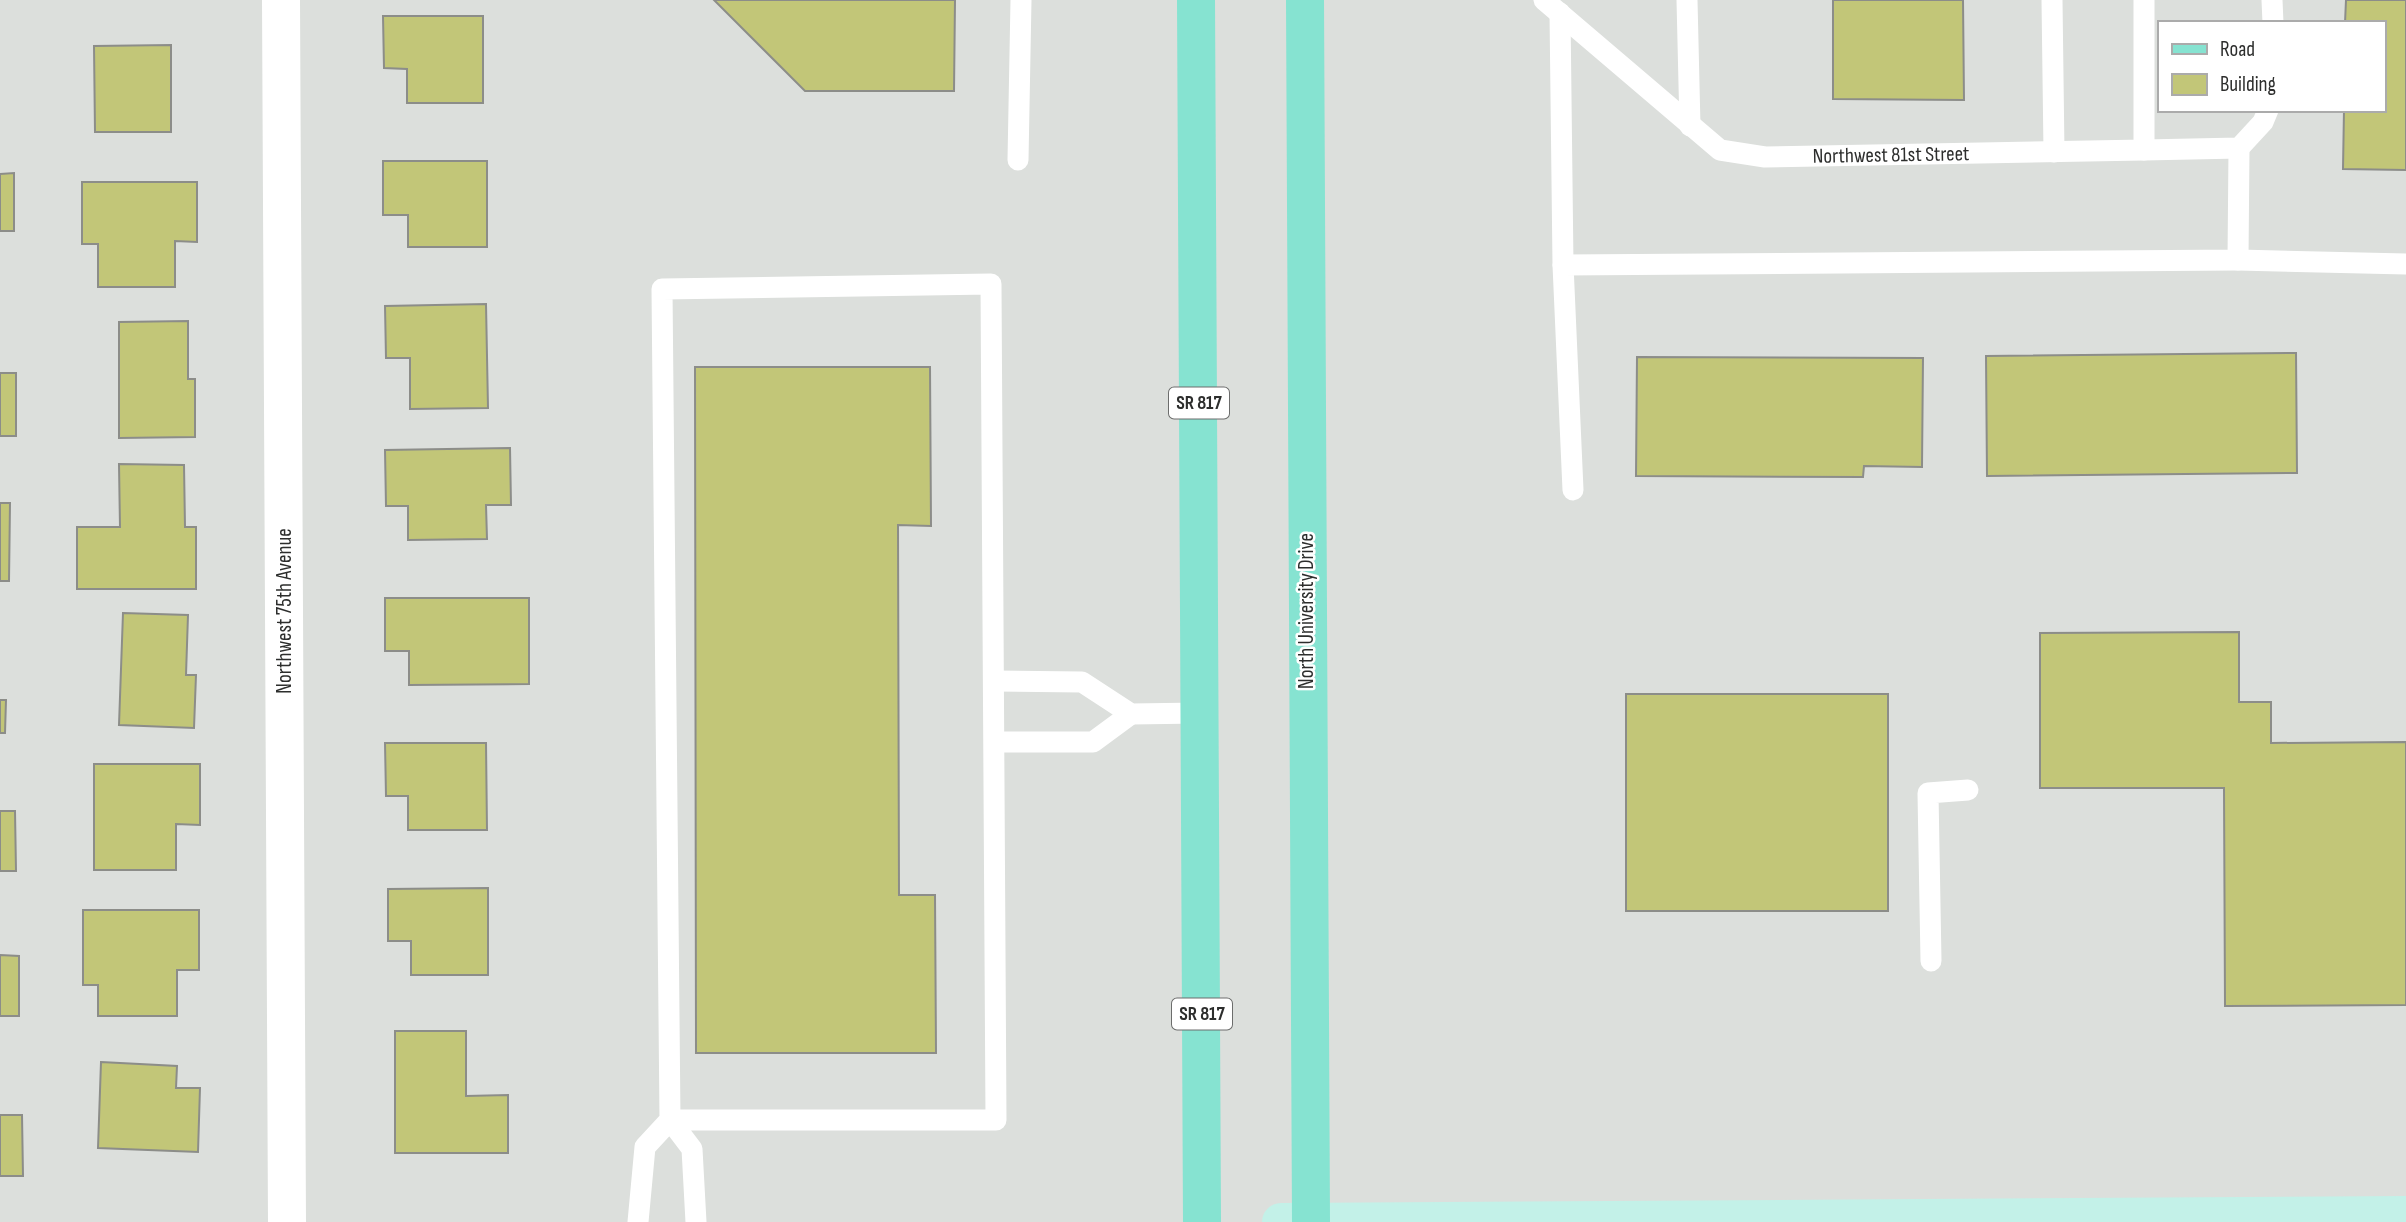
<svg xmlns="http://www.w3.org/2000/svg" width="2406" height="1222" font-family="'Sofia Sans Condensed',sans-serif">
	<rect width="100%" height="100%" fill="#dcdfdc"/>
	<g fill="#c2c678" stroke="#8c8d89" stroke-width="2">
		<polygon points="714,0 955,0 954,91 805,91"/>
		<polygon points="1833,0 1963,0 1964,100 1833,99"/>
		<polygon points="2346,0 2406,0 2406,170 2343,169 2344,110 2383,110 2383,23 2345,23"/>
		<polygon points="383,16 483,16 483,103 407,103 407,69 384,68"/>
		<polygon points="171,45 171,132 95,132 94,46"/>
		<polygon points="383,161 487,161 487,247 408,247 408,215 383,215"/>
		<polygon points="14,173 14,231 0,231 0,174"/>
		<polygon points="82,182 197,182 197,242 175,241 175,287 98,287 98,244 82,244"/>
		<polygon points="486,304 488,408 410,409 410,358 386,358 385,306"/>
		<polygon points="188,321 188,379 195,379 195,437 119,438 119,322"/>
		<polygon points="2296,353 2297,473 1987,476 1986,356"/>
		<polygon points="1637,357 1923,358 1922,467 1864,466 1863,477 1636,476"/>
		<polygon points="695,367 930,367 931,526 898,525 899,895 935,895 936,1053 696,1053"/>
		<rect x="0" y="373" width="16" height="63"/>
		<polygon points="510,448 511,505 486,505 487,539 408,540 408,506 386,506 385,450"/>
		<polygon points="119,464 184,465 185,527 196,527 196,589 77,589 77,527 120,527"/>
		<polygon points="0,503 10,503 9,581 0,581"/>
		<polygon points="385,598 529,598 529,684 409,685 409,651 385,651"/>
		<polygon points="123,613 188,615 186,675 196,675 194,728 119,725"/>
		<polygon points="2239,632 2239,702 2271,702 2271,743 2406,742 2406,1005 2225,1006 2224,788 2040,788 2040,633"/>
		<rect x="1626" y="694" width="262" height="217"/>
		<polygon points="0,700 6,700 5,733 0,733"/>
		<polygon points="385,743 486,743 487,830 408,830 408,796 386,796"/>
		<polygon points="94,764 200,764 200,825 176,824 176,870 94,870"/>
		<polygon points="0,811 15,811 16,871 0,871"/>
		<polygon points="488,888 488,975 411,975 411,941 388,941 388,889"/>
		<polygon points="83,910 199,910 199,970 177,970 177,1016 98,1016 98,985 83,985"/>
		<polygon points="0,955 19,956 19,1016 0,1016"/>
		<polygon points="395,1031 466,1031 466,1096 508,1095 508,1153 395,1153"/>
		<polygon points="101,1062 177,1066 176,1088 200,1088 198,1152 98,1148"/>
		<polygon points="0,1115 22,1115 23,1176 0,1176"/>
	</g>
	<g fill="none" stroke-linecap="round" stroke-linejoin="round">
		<g stroke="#fff" stroke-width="21">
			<polyline points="1544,0 1720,150 1765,157 2144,150 2144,0"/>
			<polyline points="1687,0 1690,126"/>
			<polyline points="2052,0 2054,152"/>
			<polyline points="2272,0 2273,23"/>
			<polyline points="1560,13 1563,265"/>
			<polyline points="2144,150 2239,148 2263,122 2268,110"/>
			<polyline points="1018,160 1021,0"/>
			<polyline points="2238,260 2406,264"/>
			<polyline points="1573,490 1563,265 2238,260 2239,148"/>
			<polyline points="994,681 1082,682 1131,714 1200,713"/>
			<polyline points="995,742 1093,742 1131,714"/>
			<polyline points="1931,961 1928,793 1968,790"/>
			<polyline points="638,1222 645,1147 670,1120 996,1120 991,284 662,289 670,1120 692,1149 696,1222"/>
		</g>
		<polyline stroke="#fff" stroke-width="38" points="281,0 287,1222"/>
		<polyline stroke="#c3f1e8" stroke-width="38" points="1281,1222 2406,1215"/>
		<g stroke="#86e3d1" stroke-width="38">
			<polyline points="1196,0 1202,1222"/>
			<polyline points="1305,0 1311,1222"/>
		</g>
	</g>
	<g text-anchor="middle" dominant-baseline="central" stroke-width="5" stroke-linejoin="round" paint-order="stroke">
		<g fill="#fff" stroke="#6c6d6c" stroke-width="2">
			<rect x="1169" y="387.5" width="60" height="31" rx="5"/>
			<rect x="1172" y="998.5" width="60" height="31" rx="5"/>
		</g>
		<g font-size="19" font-weight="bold" fill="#2d2e2d">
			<text x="1199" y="403">SR 817</text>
			<text x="1202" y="1014">SR 817</text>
		</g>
		<g font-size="21" fill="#2d2e2d" stroke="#fff">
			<text transform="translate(1891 155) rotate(-1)">Northwest 81st Street</text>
			<text transform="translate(284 611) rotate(-90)">Northwest 75th Avenue</text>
			<text transform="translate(1306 611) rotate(-90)">North University Drive</text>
		</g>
	</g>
	<rect x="2158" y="21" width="228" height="91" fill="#ffffff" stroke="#ababab" stroke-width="2"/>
	<rect x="2172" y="44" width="35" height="10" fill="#86e3d1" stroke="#ababab" stroke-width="2"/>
	<text x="2220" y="56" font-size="21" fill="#2d2e2d">Road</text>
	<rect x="2172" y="74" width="35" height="21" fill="#c2c678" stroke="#ababab" stroke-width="2"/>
	<text x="2220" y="91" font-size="21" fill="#2d2e2d">Building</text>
</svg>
